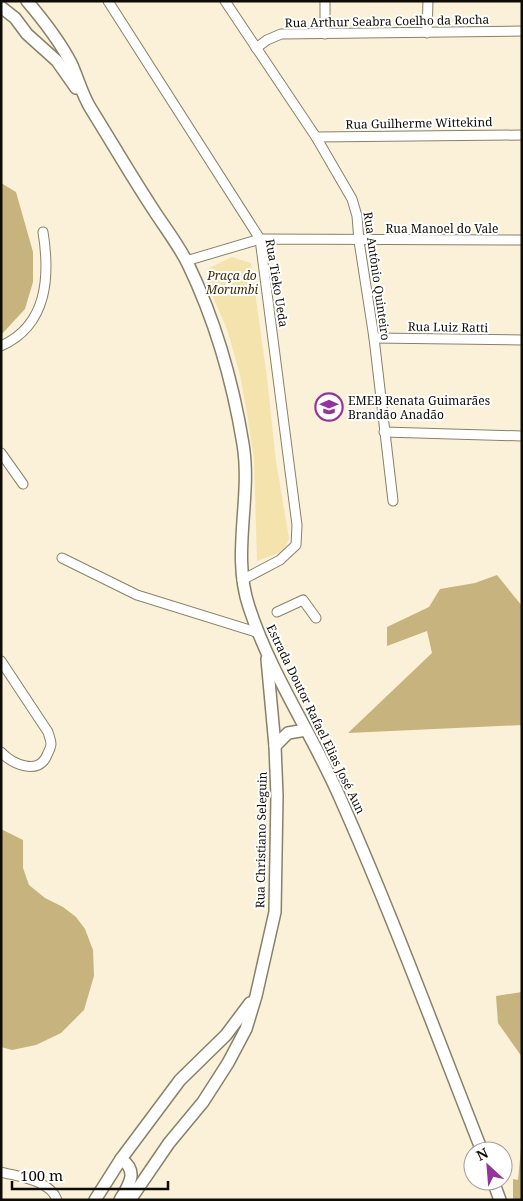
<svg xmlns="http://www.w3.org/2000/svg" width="523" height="1201" font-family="'Noto Serif',serif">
	<rect width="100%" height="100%" fill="#faf1d8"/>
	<polygon fill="#f5e3ae" points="232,257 251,263 267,378 276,461 289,538 284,551 257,561 254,459 248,420 240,375 227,329 212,295 207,269"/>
	<g fill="#c6b37d">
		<polygon points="1,183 16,192 33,252 33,282 25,309 1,335"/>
		<polygon points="497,575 522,606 522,725 348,733 432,653 427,631 387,646 387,627 429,607 440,589 475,583"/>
		<polygon points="1,829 23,840 23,868 29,885 45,898 63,907 76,917 85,929 93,950 94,976 84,1010 61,1033 36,1045 12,1050 1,1047"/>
		<polygon points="522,992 522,1057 498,1023 496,996"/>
		<polygon points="522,1138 522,1200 513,1200 513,1179 518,1180"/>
	</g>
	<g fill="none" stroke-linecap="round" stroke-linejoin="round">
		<g stroke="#88816a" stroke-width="11">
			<g id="minor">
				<polyline points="108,1 260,239 297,525 296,545 280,560 242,580"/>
				<polyline points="225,1 316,137 352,199 357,216 359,241 374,338 393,501"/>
				<polyline points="427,33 428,1"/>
				<polyline points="325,34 325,1"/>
				<polyline points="256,48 267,40 281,34 522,31"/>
				<polyline points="316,137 522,135"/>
				<polyline points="186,261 260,239 522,240"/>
				<polyline points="374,338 522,340"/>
				<path d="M1,346C48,325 50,276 43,232"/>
				<polyline points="384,432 522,436"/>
				<polyline points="1,453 23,484"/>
				<polyline points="62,558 137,595 259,633"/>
				<polyline points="277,612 303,600 316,618"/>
				<path d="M1,661L48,732C49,736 51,740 51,744C51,747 49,751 47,755C39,776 12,764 1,752"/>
				<path d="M1,1172C20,1177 50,1180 57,1200"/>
			</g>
		</g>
		<g stroke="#88816a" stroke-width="14">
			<g id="secondary">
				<path d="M27,1C44,21 59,40 71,63C78,78 82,95 91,109C111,141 130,174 151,206C163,225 178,244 188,264C215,320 233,383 243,444C252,498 231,554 249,607C271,675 313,735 341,800C392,915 436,1034 482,1151"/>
				<polyline points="1,7 15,18 27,34 57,61 76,88"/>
				<polyline points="275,746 288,733 306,730"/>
				<polyline points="493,1181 500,1200"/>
				<polyline points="95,1200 121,1159 180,1080 226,1035 250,1003"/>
				<path d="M120,1200C129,1185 139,1171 121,1159"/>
				<polyline points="130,1200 169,1143 203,1102 228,1063 246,1029 256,996 275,912 277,796 275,746 267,659"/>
			</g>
		</g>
		<use href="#minor" stroke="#fff" stroke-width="9"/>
		<use href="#secondary" stroke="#fff" stroke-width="11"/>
	</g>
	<defs>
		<g id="school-ring" transform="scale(1.4375)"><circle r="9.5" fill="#fff" stroke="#93339b" stroke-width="1.5"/><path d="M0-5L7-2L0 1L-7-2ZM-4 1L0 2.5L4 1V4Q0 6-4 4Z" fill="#93339b"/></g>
	</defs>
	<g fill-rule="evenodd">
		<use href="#school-ring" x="329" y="407"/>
	</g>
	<g text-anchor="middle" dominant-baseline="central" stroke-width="4" stroke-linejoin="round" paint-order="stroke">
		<g font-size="12" fill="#0f0c05" stroke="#fff">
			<text transform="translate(387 21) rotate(-1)">Rua Arthur Seabra Coelho da Rocha</text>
			<text transform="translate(419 123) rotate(-1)">Rua Guilherme Wittekind</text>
			<text x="442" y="228">Rua Manoel do Vale</text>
			<text transform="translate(377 276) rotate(82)">Rua Antônio Quinteiro</text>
			<text transform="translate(277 283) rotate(81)">Rua Tieko Ueda</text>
			<text transform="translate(448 327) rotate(1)">Rua Luiz Ratti</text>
			<text transform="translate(316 719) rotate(64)">Estrada Doutor Rafael Elias José Aun</text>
			<text transform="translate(261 840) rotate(-89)">Rua Christiano Seleguin</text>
		</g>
		<g font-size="12" font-style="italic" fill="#382b00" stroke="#fff">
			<text x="232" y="275">Praça do<tspan x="232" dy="14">Morumbi</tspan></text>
		</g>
		<g font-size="12" fill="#0f0c05" stroke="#fff" text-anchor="start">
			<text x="348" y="400">EMEB Renata Guimarães<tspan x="348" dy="14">Brandão Anadão</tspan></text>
		</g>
	</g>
	<rect width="523" height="1201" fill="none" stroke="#0f0c05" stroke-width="5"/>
	<g transform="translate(488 1166) rotate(334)"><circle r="24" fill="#ffffff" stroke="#9f9e9b"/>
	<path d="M0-4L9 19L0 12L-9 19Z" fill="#93339b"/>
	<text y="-8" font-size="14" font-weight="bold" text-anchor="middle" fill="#0f0c05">N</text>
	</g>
	<path d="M12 1181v8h156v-8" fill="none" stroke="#0f0c05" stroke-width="2.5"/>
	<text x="20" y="1181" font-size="15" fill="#0f0c05" stroke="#ffffff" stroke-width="4" paint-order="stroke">100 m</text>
</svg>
